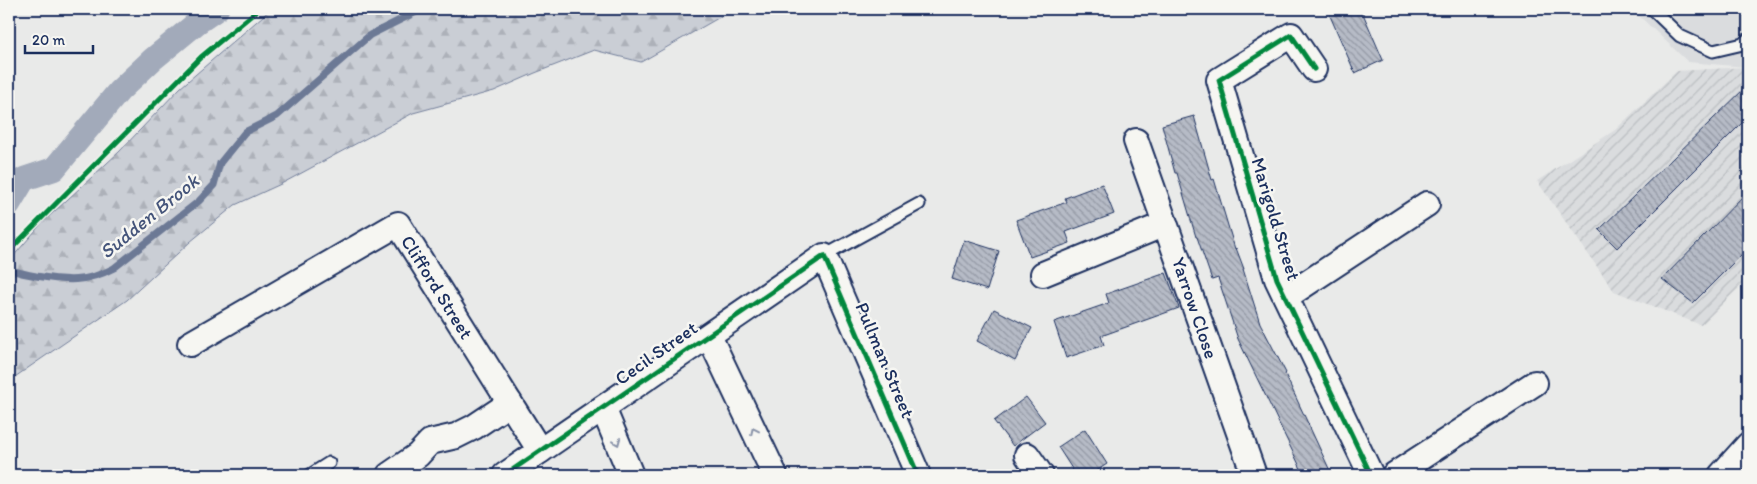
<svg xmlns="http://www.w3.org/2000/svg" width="1757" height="484" font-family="Itim,sans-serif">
	<defs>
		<pattern id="industrial-furrows" width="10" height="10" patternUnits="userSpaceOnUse" patternTransform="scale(1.25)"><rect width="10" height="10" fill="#dadcde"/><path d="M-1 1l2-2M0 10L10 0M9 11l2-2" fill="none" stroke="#babdc1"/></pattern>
		<pattern id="forest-firs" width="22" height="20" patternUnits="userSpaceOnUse" patternTransform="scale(1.25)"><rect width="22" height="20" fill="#caced5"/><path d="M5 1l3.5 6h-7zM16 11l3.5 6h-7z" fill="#adb1b9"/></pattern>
		<pattern id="building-back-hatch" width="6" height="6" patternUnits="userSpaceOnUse" patternTransform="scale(1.25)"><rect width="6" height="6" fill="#b6bbc6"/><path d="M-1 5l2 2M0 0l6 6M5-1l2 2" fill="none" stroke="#9398a4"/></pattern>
	</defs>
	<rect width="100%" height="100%" fill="#e9eae9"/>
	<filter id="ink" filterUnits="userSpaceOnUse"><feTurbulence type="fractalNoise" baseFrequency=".02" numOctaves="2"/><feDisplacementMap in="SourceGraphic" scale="10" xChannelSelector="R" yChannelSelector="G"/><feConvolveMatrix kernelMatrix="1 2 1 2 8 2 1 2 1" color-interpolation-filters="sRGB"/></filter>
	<g filter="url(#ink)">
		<polygon fill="#dadcde" points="1632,9 1748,9 1748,64 1746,67 1688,62"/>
		<polygon fill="url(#industrial-furrows)" points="1748,64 1748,279 1701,325 1614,291 1537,181 1615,130 1677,71 1746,67"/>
		<polygon fill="url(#forest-firs)" stroke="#727e9a" points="271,9 734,9 641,62 594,50 535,73 494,91 413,113 283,183 235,205 190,242 127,300 9,381 9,262 11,259 42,223 119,152 180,88"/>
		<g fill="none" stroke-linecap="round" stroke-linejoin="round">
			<path stroke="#6c7995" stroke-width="7" d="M9,269C18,273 27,274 36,276C66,281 86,283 114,268L199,201L214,185L220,163L245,132L277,116L370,35L422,9"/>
			<polyline stroke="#a2aaba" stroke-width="24" points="9,204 24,179 54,169 119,91 153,59 198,22 217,9"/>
		</g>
		<g fill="url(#building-back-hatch)" stroke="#1b2f5e">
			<polygon points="1327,9 1361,9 1383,60 1355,73"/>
			<polygon points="1748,85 1748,117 1617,248 1599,230"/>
			<polygon points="1194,116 1212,180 1214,179 1235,249 1236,248 1244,269 1243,269 1260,323 1286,373 1285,374 1332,475 1304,475 1238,339 1218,278 1212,280 1197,237 1196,237 1177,173 1175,173 1162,125"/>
			<polygon points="1102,184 1114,214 1066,232 1070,243 1030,257 1016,220 1067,202 1065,198"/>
			<polygon points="1748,191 1748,248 1693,303 1662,279"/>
			<polygon points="964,240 999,251 987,290 952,279"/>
			<polygon points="1166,273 1179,308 1101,336 1104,345 1066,358 1054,322 1109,303 1106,294"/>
			<polygon points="994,309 1032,328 1015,361 977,341"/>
			<polygon points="1026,397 1045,422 1013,446 994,421"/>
			<polygon points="1085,429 1107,464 1090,475 1076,475 1058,447"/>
		</g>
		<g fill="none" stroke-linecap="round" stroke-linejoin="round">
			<g stroke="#1b2f5e" stroke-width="15">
				<g id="lane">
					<polyline points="1652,9 1680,36 1713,51 1743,44 1748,39"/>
					<polyline points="824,256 919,204"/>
					<polyline points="310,475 329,463"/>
				</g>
			</g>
			<g stroke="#1b2f5e" stroke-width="28">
				<g id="street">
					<polyline points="1314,69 1291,35 1219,80 1277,279 1371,475"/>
					<polyline points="1136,141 1254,475"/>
					<polyline points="1043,274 1165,224"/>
					<polyline points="1286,297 1427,204"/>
					<polyline points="709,336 775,475"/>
					<polyline points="190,344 398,224 540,451"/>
					<polyline points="603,408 631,475"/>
					<polyline points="1027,455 1041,475"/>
					<polyline points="389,475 418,455 430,442 456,436 474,427 510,403"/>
					<polyline points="505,475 824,256 918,475"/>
					<polyline points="1394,475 1535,383"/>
					<polyline points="1721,475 1748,445"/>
				</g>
			</g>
			<use href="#lane" stroke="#f6f6f2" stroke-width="11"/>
			<use href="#street" stroke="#f6f6f2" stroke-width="24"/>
			<g stroke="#f6f6f2" stroke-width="8">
				<g id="cycleway">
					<polyline points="1314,69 1291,35 1219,80 1277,279 1371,475"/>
					<polyline points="9,251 201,57 259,9"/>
					<polyline points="505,475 824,256 918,475"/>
				</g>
			</g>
			<use href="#cycleway" stroke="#00873e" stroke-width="5"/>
		</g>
		<defs><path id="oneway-chevron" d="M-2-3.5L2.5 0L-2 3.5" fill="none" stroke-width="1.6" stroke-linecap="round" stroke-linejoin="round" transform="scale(1.25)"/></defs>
		<g stroke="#8892a8">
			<use href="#oneway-chevron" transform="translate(754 431) rotate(-115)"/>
			<use href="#oneway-chevron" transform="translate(617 442) rotate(68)"/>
		</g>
	</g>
	<g text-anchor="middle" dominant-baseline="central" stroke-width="5" stroke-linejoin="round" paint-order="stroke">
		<g font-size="19" fill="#1b2f5e" stroke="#f6f6f2">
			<text transform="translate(1276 219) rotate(73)">Marigold Street</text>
			<text transform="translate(437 287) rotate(58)">Clifford Street</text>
			<text transform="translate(1195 308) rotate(71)">Yarrow Close</text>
			<text transform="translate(656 353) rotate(-35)">Cecil Street</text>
			<text transform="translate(885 360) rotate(67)">Pullman Street</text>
		</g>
		<g font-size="20" font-style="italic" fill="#44547a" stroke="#f6f6f2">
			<text transform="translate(149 216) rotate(-39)">Sudden Brook</text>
		</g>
	</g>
	<rect width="1757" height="484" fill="none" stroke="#f6f6f2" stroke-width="30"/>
	<rect x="15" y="15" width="1727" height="454" fill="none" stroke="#1b2f5e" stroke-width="2" filter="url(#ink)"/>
	<path d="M25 45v8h68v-8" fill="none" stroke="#1b2f5e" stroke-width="2.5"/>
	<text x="32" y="45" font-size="15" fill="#1b2f5e" stroke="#f6f6f2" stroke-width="4" paint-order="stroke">20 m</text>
</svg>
